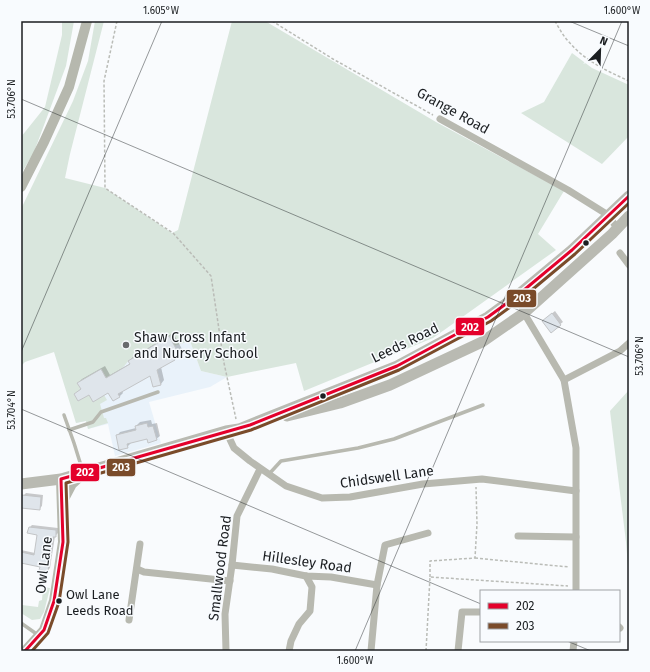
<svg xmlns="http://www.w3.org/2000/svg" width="650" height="672" font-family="'Fira Sans',sans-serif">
	<rect width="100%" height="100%" fill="#f9fbfd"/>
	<polygon fill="#e9f2fa" points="169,284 201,371 227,377 210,387 149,402 161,443 115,456 108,424 88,429 86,421 76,423 60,349"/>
	<g fill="#d9e6dd">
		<polygon points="62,21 74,21 66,66 34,152 21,174 21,137 45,107 62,35"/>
		<path d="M95,21H104L70,154L65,178L105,188L172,233L178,230L232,21H265L436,122L564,191L538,234L556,250L433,338L304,391L296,363L227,377L201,371L190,341L174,346L169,336L128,361C123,370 114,373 107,380L101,369L77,383L81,389L74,394L78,401L89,395L93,402L104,395L107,400L100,404L104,418H106L108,423L88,429L86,421L76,423L54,352L25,362L21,366V209L73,101L88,61Z"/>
		<polygon points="572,53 592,68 629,85 629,136 602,164 521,113 544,102"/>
		<polygon points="629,390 629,579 626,542 610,411"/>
		<polygon points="43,587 50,588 44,612 40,619 32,620 21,613 21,601 23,600 22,605 38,607 39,601 42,600"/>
	</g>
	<g fill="#0003">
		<polygon points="555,311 563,322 551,331 545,319"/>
		<polygon points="173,333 182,349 177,354 178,355 174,359 161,367 164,380 161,384 150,375 122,391 123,393 119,397 108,392 75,394 82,388 78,383 82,379 105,366 110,375 131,363 129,361 133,357"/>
		<polygon points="151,420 152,424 157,423 160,436 156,439 148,438 131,443 127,447 117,436 120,432 136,428 136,426 140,422"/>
		<polygon points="26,493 43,495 42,506 39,509 23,496"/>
		<polygon points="32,525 58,528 58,533 55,536 50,568 48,570 41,566 24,563 22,564 21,568 21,550 35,553 39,534 30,527"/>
	</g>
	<g fill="#dfe5eb" stroke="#c3c5c7">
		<polygon points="552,313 561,325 551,333 542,321"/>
		<polygon points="169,336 179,354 173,357 175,360 157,370 161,385 153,387 150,376 118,394 120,397 113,401 108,393 93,402 89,395 78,401 74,394 81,389 77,383 101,369 106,378 130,364 128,361"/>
		<polygon points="147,423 148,427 153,426 157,440 148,443 147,439 127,444 128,448 119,450 116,435 136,430 135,426"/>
		<polygon points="22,495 41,497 40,510 21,508"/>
		<polygon points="29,527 56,530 56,537 53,537 48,571 39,570 40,567 21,563 21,552 34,555 37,535 27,533"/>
	</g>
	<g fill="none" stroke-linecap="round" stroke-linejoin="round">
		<g stroke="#babcb7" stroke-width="1.5" stroke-dasharray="3 2" stroke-linecap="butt">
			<polyline points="117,21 104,81 105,188 173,233 211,276 224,363 236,419"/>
			<polyline points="272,21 333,59 433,115"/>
			<path d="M555,21C559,28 563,36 569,42C585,61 607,71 629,81"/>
			<polyline points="475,558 569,567"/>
			<polyline points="430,577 430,561 475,558 477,524 476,487"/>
			<polyline points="426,651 430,577 568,586"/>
		</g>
		<g stroke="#b8b9b0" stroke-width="3.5">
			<polyline points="64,415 74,443 83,472"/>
			<polyline points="69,430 93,422 101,412 158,392"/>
			<polyline points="269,474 281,461 358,448 394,439 483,405"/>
			<polyline points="21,623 38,635"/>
		</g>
		<g stroke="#b8b9b0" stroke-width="7">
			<polyline points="440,119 568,190 608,215 617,228"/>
			<polyline points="620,253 629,265"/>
			<polyline points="518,295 524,313 564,380 576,448 576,591"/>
			<polyline points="564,380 620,351 629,343"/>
			<polyline points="226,431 234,448 250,461 286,486 322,498 350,497 423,484 482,479 576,491"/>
			<polyline points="518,536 576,537"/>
			<polyline points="232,565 272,569 306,576 331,577 377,585"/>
			<polyline points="137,569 144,572 230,581"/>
			<polyline points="129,620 140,544"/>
			<polyline points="619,627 620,628"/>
			<polyline points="226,651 225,614 232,565 237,516 260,469"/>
			<polyline points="289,651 291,641 299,624 310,611 312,587 306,576"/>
			<polyline points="371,651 377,585 385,545 428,533"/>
			<polyline points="458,651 462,612 481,612"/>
			<polyline points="573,651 574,641"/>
		</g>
		<g stroke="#b6b8ae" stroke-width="10">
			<polyline points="21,187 44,142 69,87 87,21"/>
			<polyline points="63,501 72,484 84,473"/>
			<polyline points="25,651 44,630 54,601 63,542 61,479"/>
		</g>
		<g stroke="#b9bab2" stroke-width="11">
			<polyline points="287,416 340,403 390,385 482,342 524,313 612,234 629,216"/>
			<polyline points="21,484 61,479 226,431 239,429 397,366 488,317 518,295 572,250 629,196"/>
		</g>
		<g stroke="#f8fbfe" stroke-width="6">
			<polyline id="bus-1" points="25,651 44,630 54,601 63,542 61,479 250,425 397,366 488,317 518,295 572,250 629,196"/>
		</g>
		<g stroke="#f8fbfe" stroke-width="6">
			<polyline id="bus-2" points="32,651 48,633 59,602 68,542 66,483 251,430 399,370 491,321 521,299 575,254 629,203"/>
		</g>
		<use href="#bus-1" stroke="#e4002b" stroke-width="3"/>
		<use href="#bus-2" stroke="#7a4b2a" stroke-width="3"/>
	</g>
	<path fill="none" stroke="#1b1e21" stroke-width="1" stroke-opacity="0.45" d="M569,21L629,46M21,99L629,357M21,352L162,21M21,409L481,604M567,641L591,651M355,651L622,21"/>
	<g fill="#1b1e21" stroke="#f8fbfe" stroke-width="1.5">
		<circle cx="586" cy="243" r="3.5"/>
		<circle cx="323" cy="396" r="3.5"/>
		<circle cx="59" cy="601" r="3.5"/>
	</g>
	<circle fill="#696b6e" stroke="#f8fbfe" stroke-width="1.5" cx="126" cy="345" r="4"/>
	<g text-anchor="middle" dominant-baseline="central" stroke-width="3" stroke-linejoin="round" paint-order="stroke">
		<g font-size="13" fill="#1b1e21" stroke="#f8fbfe" text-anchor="start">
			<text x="66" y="594">Owl Lane<tspan x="66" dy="16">Leeds Road</tspan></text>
		</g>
		<g font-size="14" fill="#1b1e21" stroke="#f8fbfe">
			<text transform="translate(453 111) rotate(29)">Grange Road</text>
			<text transform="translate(405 343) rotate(-26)">Leeds Road</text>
			<text transform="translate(387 477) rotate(-8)">Chidswell Lane</text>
			<text transform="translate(307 562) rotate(8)">Hillesley Road</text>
			<text transform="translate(44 565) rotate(-83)">Owl Lane</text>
			<text transform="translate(220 568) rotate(-83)">Smallwood Road</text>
		</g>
		<g font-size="14" fill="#1b1e21" stroke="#f8fbfe" text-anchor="start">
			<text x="134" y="337">Shaw Cross Infant<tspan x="134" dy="16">and Nursery School</tspan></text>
		</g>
	</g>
	<g stroke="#f8fbfe" stroke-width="1.5">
		<rect x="506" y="289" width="31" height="19" rx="4" fill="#7a4b2a"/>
		<rect x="455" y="317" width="30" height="19" rx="4" fill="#e4002b"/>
		<rect x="106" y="458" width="30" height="19" rx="4" fill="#7a4b2a"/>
		<rect x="70" y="463" width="30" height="19" rx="4" fill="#e4002b"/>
	</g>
	<g font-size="11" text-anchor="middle" font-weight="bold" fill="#fff">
		<text x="522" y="302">203</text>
		<text x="470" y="331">202</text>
		<text x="121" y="471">203</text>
		<text x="85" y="476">202</text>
	</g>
	<rect width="650" height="672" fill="none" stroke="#f8fbfe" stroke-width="44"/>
	<rect x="480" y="590" width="140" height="52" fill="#f8fbfe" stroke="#a0a3a6"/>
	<rect x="488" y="603" width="20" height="6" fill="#e4002b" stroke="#a0a3a6"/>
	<text x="516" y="610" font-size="12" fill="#1b1e21">202</text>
	<rect x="488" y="623" width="20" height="6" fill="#7a4b2a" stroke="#a0a3a6"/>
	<text x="516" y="630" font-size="12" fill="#1b1e21">203</text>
	<g transform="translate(600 50) rotate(23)" stroke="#f8fbfe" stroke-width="3" paint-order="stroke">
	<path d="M0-3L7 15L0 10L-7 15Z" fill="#1b1e21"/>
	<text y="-6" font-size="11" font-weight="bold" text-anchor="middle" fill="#1b1e21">N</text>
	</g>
	<rect x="22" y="22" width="606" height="628" fill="none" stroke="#1b1e21" stroke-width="1.5"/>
	<g font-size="10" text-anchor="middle" fill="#1b1e21">
		<text x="161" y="14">1.605°W</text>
		<text x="622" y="14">1.600°W</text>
		<text transform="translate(11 99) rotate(-90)" y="4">53.706°N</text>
		<text transform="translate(639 356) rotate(-90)" y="4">53.706°N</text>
		<text transform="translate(11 410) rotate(-90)" y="4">53.704°N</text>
		<text x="355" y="664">1.600°W</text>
	</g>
</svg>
